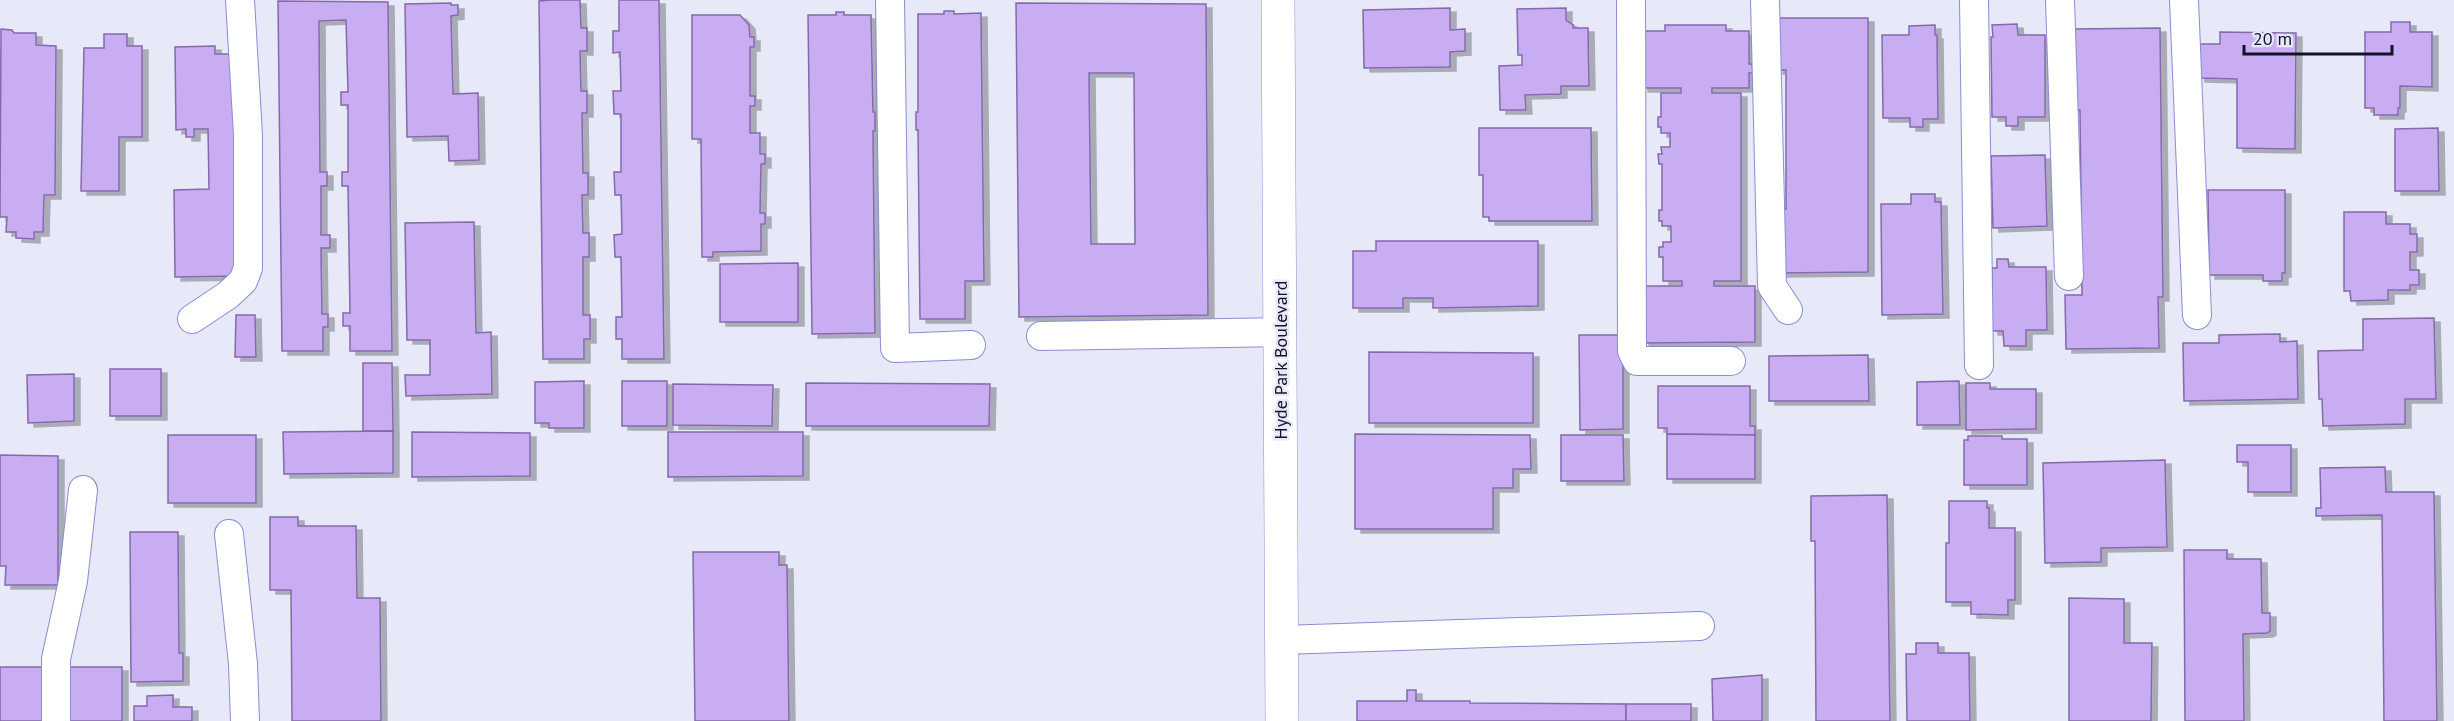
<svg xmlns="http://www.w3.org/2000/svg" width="2454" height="721" font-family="'PT Sans',sans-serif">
	<defs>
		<filter id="shadow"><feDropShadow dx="6" dy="4" stdDeviation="0" flood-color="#0004"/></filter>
	</defs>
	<rect width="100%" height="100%" fill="#e7e9f8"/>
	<g fill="#c8adf2" stroke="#846aaa" stroke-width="1.5" fill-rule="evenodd" filter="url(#shadow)">
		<polygon points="552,0 580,0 581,28 587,28 587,51 580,51 581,91 587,91 587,113 582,113 583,173 588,173 588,195 582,195 583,233 589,233 589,257 583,257 583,315 590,315 590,339 584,339 584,359 543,359 539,1"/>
		<polygon points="619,0 659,0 664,359 622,359 622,339 616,339 616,317 622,317 621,257 615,257 614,235 622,234 621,195 615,195 614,172 621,172 621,114 614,114 613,91 621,91 620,52 613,53 613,31 619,31"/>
		<polygon points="278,1 388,2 392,351 350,351 350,326 343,326 343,313 350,313 348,186 342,186 342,172 348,172 348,105 341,105 341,92 348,92 346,20 319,21 320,172 327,172 327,186 321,186 321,235 330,235 330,248 321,248 322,314 328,314 328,327 323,327 323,351 282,351"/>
		<polygon points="451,3 451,5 458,5 458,15 451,16 453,94 478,93 479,160 449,161 448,136 407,137 405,4"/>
		<path d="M1016,3L1206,4L1208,315L1019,317ZM1089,73H1134L1135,244H1091Z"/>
		<polygon points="1450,8 1450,30 1465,29 1465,51 1450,52 1450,67 1364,68 1363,10"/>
		<polygon points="1566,8 1566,20 1573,25 1573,28 1588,28 1589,86 1561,86 1561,94 1525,95 1526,110 1500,110 1499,66 1522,65 1522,55 1518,55 1517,9"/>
		<polygon points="944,11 954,11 954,14 981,13 984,281 965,281 965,319 920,319 918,130 916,130 916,112 918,112 918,14 944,14"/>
		<polygon points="836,12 844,12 844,15 871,15 873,112 875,112 875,131 873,131 875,333 812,334 808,15 836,15"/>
		<polygon points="692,15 740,15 749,25 750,37 754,37 754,47 750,47 750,96 755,96 755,106 750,106 750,133 760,133 760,154 765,154 765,164 761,164 760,213 765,213 765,224 761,224 761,251 713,252 713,257 702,257 701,139 692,139"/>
		<polygon points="1777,18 1868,18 1868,272 1780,273 1780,209 1786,209 1786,70 1777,70"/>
		<polygon points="2391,22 2410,22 2410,32 2432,32 2432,87 2400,86 2400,108 2398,108 2398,115 2374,115 2374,108 2365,108 2365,32 2391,32"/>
		<polygon points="2017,24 2018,35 2045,35 2045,117 2018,117 2018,126 2006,126 2006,117 1992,117 1991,37 1993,37 1992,25"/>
		<polygon points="1665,25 1726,25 1726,31 1749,31 1749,64 1752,64 1753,73 1749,73 1749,88 1712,88 1712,93 1741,93 1741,281 1714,281 1714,286 1755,286 1755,342 1643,343 1643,286 1682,286 1682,281 1663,281 1663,257 1659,257 1659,247 1663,247 1663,242 1671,242 1671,226 1662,226 1662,221 1659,221 1659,210 1662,210 1662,164 1659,164 1658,154 1662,154 1661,147 1670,147 1670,133 1661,133 1661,127 1658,127 1658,117 1661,117 1661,93 1681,93 1681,88 1642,88 1642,31 1665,31"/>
		<polygon points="1935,25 1935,35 1937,35 1938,119 1923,119 1923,127 1910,127 1910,118 1883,118 1882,35 1909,35 1909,26"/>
		<polygon points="2160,28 2163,297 2158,297 2159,348 2066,349 2065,295 2082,295 2080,110 2074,110 2073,29"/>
		<polygon points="1,29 12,30 14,33 36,33 36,45 56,46 55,195 44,195 43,232 34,232 34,239 16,238 16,232 6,232 7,217 0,217"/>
		<polygon points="2220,32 2296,33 2295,149 2237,148 2237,79 2199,78 2199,44 2220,44"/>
		<polygon points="104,34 127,34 127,46 142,46 142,137 119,137 119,191 81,191 84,48 104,48"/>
		<polygon points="215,46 215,54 233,54 241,276 175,277 174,190 209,189 208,129 194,129 194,137 186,137 186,129 176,130 175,47"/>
		<polygon points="1479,128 1591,128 1592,221 1489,221 1489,217 1483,217 1483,175 1479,175"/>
		<polygon points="2438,128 2439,191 2395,191 2395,129"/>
		<polygon points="2045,155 2047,226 1993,228 1991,156"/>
		<polygon points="2208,190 2285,190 2285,273 2282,273 2282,281 2263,281 2263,275 2209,275"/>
		<polygon points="1911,194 1935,194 1935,202 1941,202 1943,314 1882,315 1881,204 1911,204"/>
		<polygon points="2344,212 2386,212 2386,224 2410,224 2410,234 2417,234 2417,252 2410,252 2410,270 2419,270 2419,285 2410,285 2410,290 2388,290 2388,300 2351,301 2350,291 2344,291"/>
		<polygon points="474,222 476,333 491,332 492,394 406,396 405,375 430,375 430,340 407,340 405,223"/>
		<polygon points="1376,241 1538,241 1538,306 1433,308 1433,298 1403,298 1403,308 1353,308 1353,251 1376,251"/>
		<polygon points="1997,259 2008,259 2009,267 2046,267 2047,330 2026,330 2026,346 2004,346 2003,331 1992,331 1992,268 1997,268"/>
		<polygon points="798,263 798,322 720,322 720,264"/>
		<polygon points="236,315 255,315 256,357 235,357"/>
		<polygon points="2434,318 2436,399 2405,399 2405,424 2323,426 2322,399 2319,399 2318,351 2363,350 2363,319"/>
		<polygon points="2280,334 2280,342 2297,341 2298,399 2184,401 2183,343 2219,343 2219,335"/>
		<polygon points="1579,335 1623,335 1623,429 1580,430"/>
		<polygon points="1369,352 1533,353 1533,423 1369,423"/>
		<polygon points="1868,355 1869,401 1769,401 1769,356"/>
		<polygon points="363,363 392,363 393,431 363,431"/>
		<rect x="110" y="369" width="51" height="47"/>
		<polygon points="74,374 74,421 28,423 27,375"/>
		<polygon points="584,381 584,428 549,428 549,423 535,423 535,382"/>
		<rect x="622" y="381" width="45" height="45"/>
		<polygon points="1959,381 1960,425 1917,425 1917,382"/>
		<polygon points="806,383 990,384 989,426 806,426"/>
		<polygon points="1966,383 1990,383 1990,389 2036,389 2036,429 1966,430"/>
		<polygon points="673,384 773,385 772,426 673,425"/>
		<polygon points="1658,386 1750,386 1750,426 1755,426 1755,435 1667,434 1667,428 1658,428"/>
		<polygon points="393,431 393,473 284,474 283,432"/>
		<polygon points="412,432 530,433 530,476 412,477"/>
		<polygon points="668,432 803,432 803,476 668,477"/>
		<polygon points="1355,434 1530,435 1531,469 1513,469 1513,488 1493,488 1493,529 1355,529"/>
		<polygon points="1667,434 1755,435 1755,479 1667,479"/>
		<rect x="168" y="435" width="88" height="68"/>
		<polygon points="1561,435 1623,435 1624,481 1561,481"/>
		<polygon points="1968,436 2002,436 2002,439 2027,439 2027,485 1964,485 1964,440 1968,440"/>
		<polygon points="2237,445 2291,445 2291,492 2248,492 2248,462 2237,462"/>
		<polygon points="0,455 58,456 58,585 5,585 6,566 0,566"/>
		<polygon points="2165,460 2167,547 2101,548 2101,562 2045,563 2043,463"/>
		<polygon points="2385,467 2386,492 2434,492 2437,721 2384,721 2382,515 2316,516 2316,508 2321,508 2320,468"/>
		<polygon points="1887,495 1890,721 1816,721 1815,541 1811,541 1811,496"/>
		<polygon points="1949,501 1987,501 1987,508 1989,508 1989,528 2015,528 2015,600 2008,600 2008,615 1971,614 1971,602 1946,602 1946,543 1949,543"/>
		<polygon points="270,517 298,517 298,526 356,526 357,598 380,598 381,721 292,721 291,590 270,590"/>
		<polygon points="130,532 178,532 179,653 183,653 183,681 131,682"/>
		<polygon points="2184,550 2227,550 2227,559 2261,559 2262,613 2270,613 2270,631 2267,633 2243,634 2244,721 2185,721"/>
		<polygon points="693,552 779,552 779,565 787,565 789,721 695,721"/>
		<polygon points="2069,598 2124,599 2124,643 2152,643 2151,721 2069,721"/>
		<polygon points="1916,643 1938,643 1938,653 1969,653 1970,721 1907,721 1906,654 1916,654"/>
		<rect x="0" y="667" width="50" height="54"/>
		<rect x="69" y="667" width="53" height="54"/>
		<polygon points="1762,675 1762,721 1713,721 1712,679"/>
		<polygon points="1407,690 1416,690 1416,701 1470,701 1470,703 1626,704 1626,721 1357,721 1357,701 1407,701"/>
		<polygon points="173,695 173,707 192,707 192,721 134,721 134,706 147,706 147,696"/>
		<rect x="1626" y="704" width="65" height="17"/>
	</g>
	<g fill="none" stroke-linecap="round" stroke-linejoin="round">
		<g stroke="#8a8dd1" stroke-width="30">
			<g id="service">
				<polyline points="890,0 895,348 971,345"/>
				<polyline points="1631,0 1632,351 1637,361 1731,361"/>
				<polyline points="1765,0 1772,286 1788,310"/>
				<polyline points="1974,0 1979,365"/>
				<polyline points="2060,0 2069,276"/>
				<polyline points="2184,0 2197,315"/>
				<polyline points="192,319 228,295 243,281 248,268 248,135 240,0"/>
				<polyline points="1041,336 1280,332"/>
				<polyline points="229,534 243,664 245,721"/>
				<polyline points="1282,640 1700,626"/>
				<polyline points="56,721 56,659 73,581 83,490"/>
			</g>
		</g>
		<g stroke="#8a8dd1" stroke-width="34">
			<polyline id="tertiary" points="1278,0 1282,721"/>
		</g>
		<use href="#service" stroke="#fff" stroke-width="28"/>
		<use href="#tertiary" stroke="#fff" stroke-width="33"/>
	</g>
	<g text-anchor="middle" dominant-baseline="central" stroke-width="5" stroke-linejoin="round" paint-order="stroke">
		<g font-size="18" fill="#12122b" stroke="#e7e9f8">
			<text transform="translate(1280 360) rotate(-90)">Hyde Park Boulevard</text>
		</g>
	</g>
	<path d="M2244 45v9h148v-9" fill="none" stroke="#12122b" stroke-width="3"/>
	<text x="2253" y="45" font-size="18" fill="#12122b" stroke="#e7e9f8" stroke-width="4.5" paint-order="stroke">20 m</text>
</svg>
